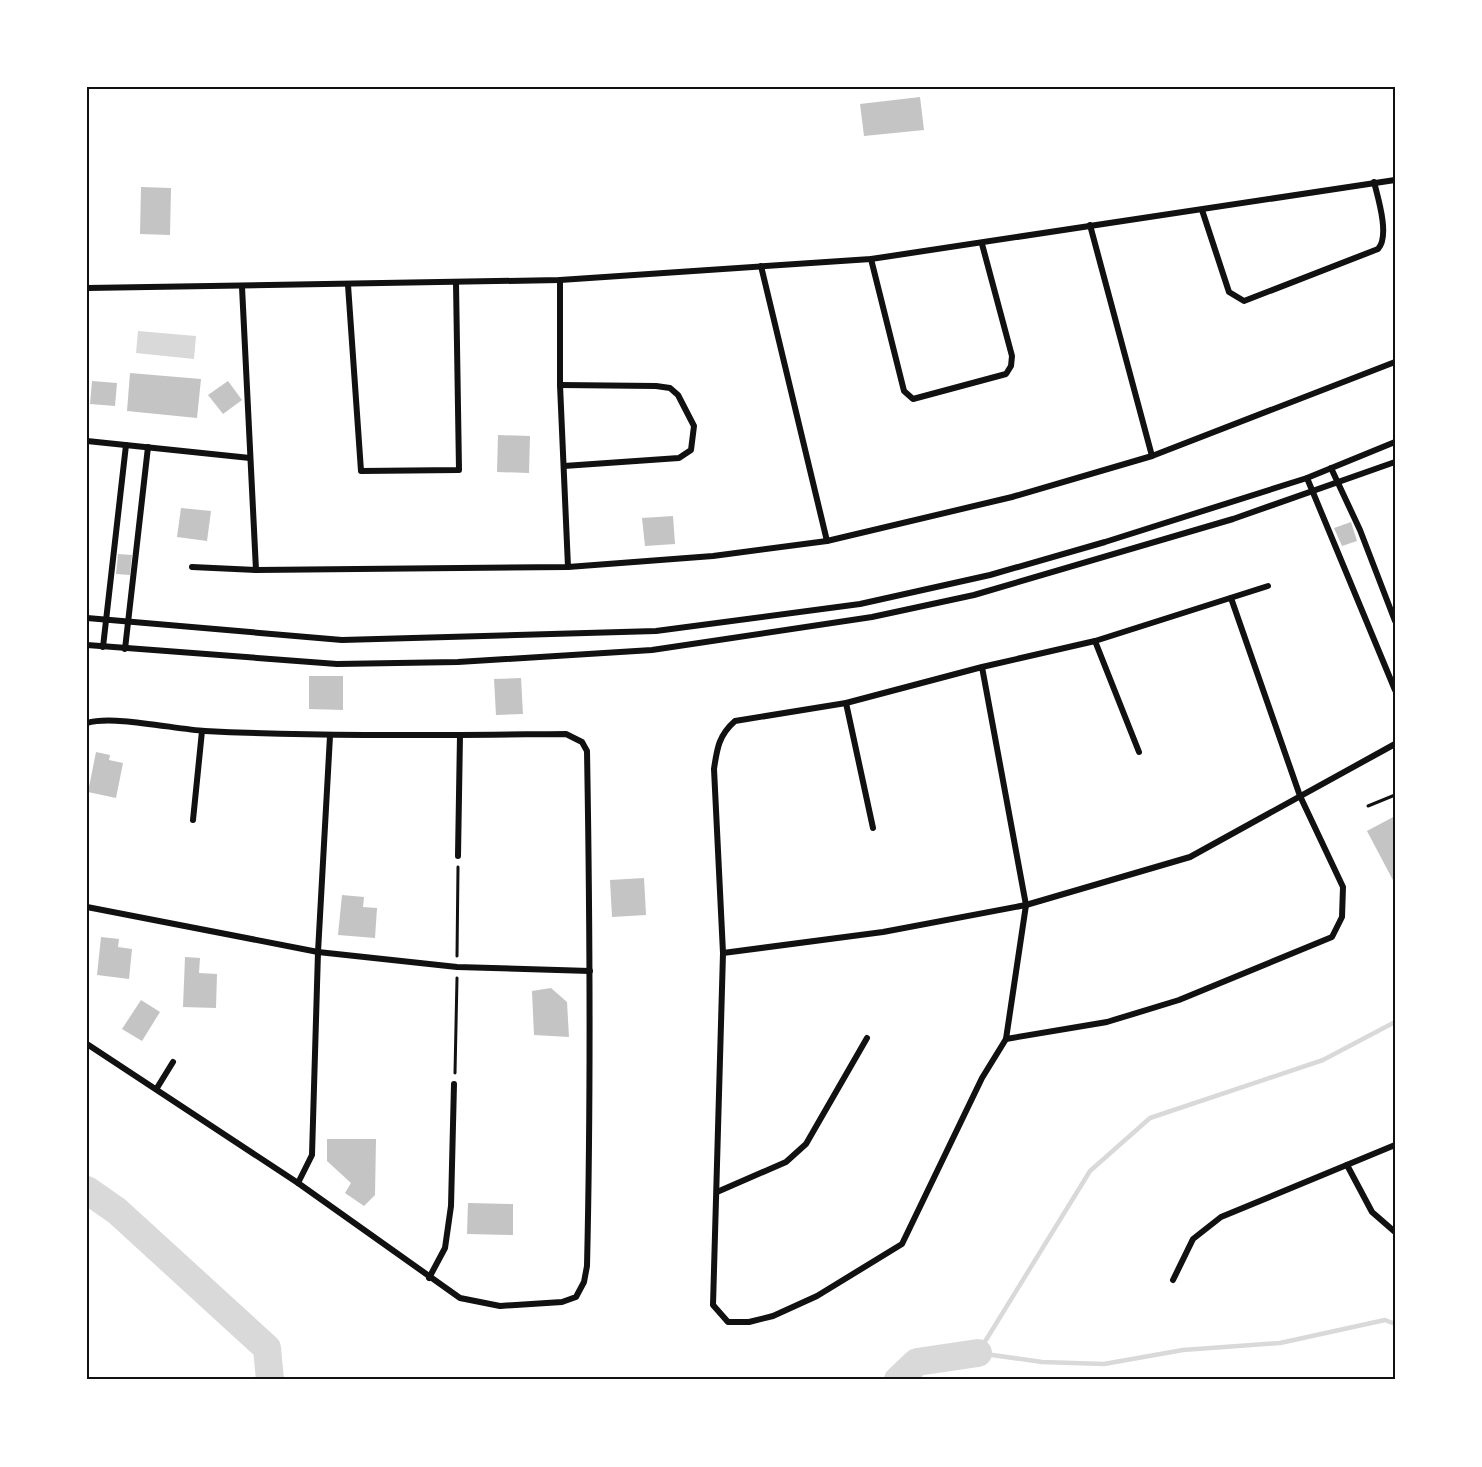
<svg xmlns="http://www.w3.org/2000/svg" width="1482" height="1467" font-family="'Crimson Pro',serif">
	<rect width="100%" height="100%" fill="#fff"/>
	<polygon fill="#d9d9d9" points="138,331 196,336 194,359 136,353"/>
	<g fill="none" stroke-linecap="round" stroke-linejoin="round">
		<polyline stroke="#d9d9d9" stroke-width="4.5" points="1395,1022 1323,1060 1150,1118 1090,1171 978,1353 1042,1362 1104,1364 1183,1350 1280,1343 1385,1320 1395,1324"/>
		<g stroke="#d9d9d9" stroke-width="28">
			<polyline points="87,1190 117,1211 267,1348 270,1380"/>
			<polyline points="898,1380 917,1362 978,1353"/>
		</g>
	</g>
	<g fill="#c4c4c4">
		<polygon points="920,97 924,130 864,136 860,104"/>
		<polygon points="141,187 171,188 170,235 140,234"/>
		<polygon points="130,373 201,379 197,418 127,411"/>
		<polygon points="92,381 117,383 115,406 90,404"/>
		<polygon points="228,381 242,400 223,414 208,395"/>
		<polygon points="498,435 530,436 529,473 497,472"/>
		<polygon points="181,508 211,511 207,541 177,537"/>
		<polygon points="673,516 675,544 645,546 642,518"/>
		<polygon points="1351,522 1357,541 1342,546 1334,528"/>
		<polygon points="118,554 132,555 130,575 116,574"/>
		<polygon points="309,676 343,676 343,710 309,709"/>
		<polygon points="521,678 523,714 496,715 494,679"/>
		<polygon points="96,752 110,755 109,760 123,763 116,798 88,792"/>
		<polygon points="1395,816 1395,884 1367,831"/>
		<polygon points="644,878 646,915 612,917 610,880"/>
		<polygon points="342,895 364,897 363,907 377,908 375,938 338,935"/>
		<polygon points="101,937 119,939 118,947 132,949 129,979 97,975"/>
		<polygon points="185,957 200,958 199,973 217,974 216,1008 183,1007"/>
		<polygon points="551,988 567,1002 569,1037 534,1035 532,991"/>
		<polygon points="141,1000 160,1012 142,1041 122,1029"/>
		<polygon points="327,1139 376,1139 375,1195 364,1206 345,1193 351,1183 327,1161"/>
		<polygon points="468,1203 513,1204 513,1235 467,1234"/>
	</g>
	<g fill="none" stroke-linecap="round" stroke-linejoin="round">
		<g stroke="#111" stroke-width="3">
			<polyline points="457,956 458,867"/>
			<polyline points="455,1073 457,978"/>
		</g>
		<polyline stroke="#111" stroke-width="3" points="1368,806 1395,795"/>
		<g stroke="#111" stroke-width="6">
			<path d="M1202,210L1229,292L1244,301L1378,249C1390,236 1378,198 1374,182"/>
			<polyline points="1090,225 1152,456"/>
			<polyline points="871,259 904,391 913,399 1006,374 1011,366 1012,356 982,244"/>
			<polyline points="761,266 827,541"/>
			<polyline points="560,280 560,385 568,567"/>
			<polyline points="348,285 361,471 459,470 456,283"/>
			<polyline points="242,287 256,570"/>
			<polyline points="87,288 560,280 871,259 1395,180"/>
			<polyline points="560,385 656,386 670,388 678,395 694,426 691,450 679,458 564,466"/>
			<polyline points="87,441 250,458"/>
			<polyline points="1331,468 1360,530 1395,621"/>
			<polyline points="1307,478 1395,690"/>
			<polyline points="192,567 256,570 568,567 713,556 827,541 1012,497 1152,456 1395,362"/>
			<polyline points="87,618 342,640 656,631 860,604 990,575 1105,542 1307,478 1395,442"/>
			<polyline points="1095,641 1139,752"/>
			<polyline points="87,645 337,664 458,662 652,650 872,617 974,595 1233,519 1395,462"/>
			<polyline points="103,647 126,445"/>
			<polyline points="125,649 148,447"/>
			<path d="M982,667L1026,905L1006,1039L982,1078L902,1244L817,1296L773,1316L749,1322H728L713,1305L723,953L714,769C717,748 719,735 735,721L846,703L982,667L1095,641L1268,586"/>
			<polyline points="846,703 873,828"/>
			<path d="M87,723C113,715 174,729 205,731C325,737 445,735 566,734L582,742L587,751C590,923 591,1094 587,1266L584,1282L576,1297L562,1302L500,1306L460,1298L298,1183L87,1044"/>
			<polyline points="193,820 202,731"/>
			<polyline points="458,856 460,735"/>
			<polyline points="87,907 318,952 457,967 590,971"/>
			<polyline points="723,953 883,932 1026,905 1190,857 1395,744"/>
			<polyline points="1006,1039 1107,1022 1179,1000 1332,937 1342,917 1343,887 1300,796 1231,598"/>
			<polyline points="157,1088 173,1062"/>
			<polyline points="1347,1165 1372,1212 1395,1232"/>
			<polyline points="298,1183 312,1155 318,952 330,736"/>
			<polyline points="717,1192 786,1162 806,1144 867,1038"/>
			<polyline points="429,1278 445,1248 451,1206 454,1084"/>
			<polyline points="1173,1280 1193,1239 1221,1217 1395,1145"/>
		</g>
	</g>
	<rect width="1482" height="1467" fill="none" stroke="#ffffff" stroke-width="177"/>
	<rect x="88" y="88" width="1306" height="1290" fill="none" stroke="#111" stroke-width="2"/>
</svg>
